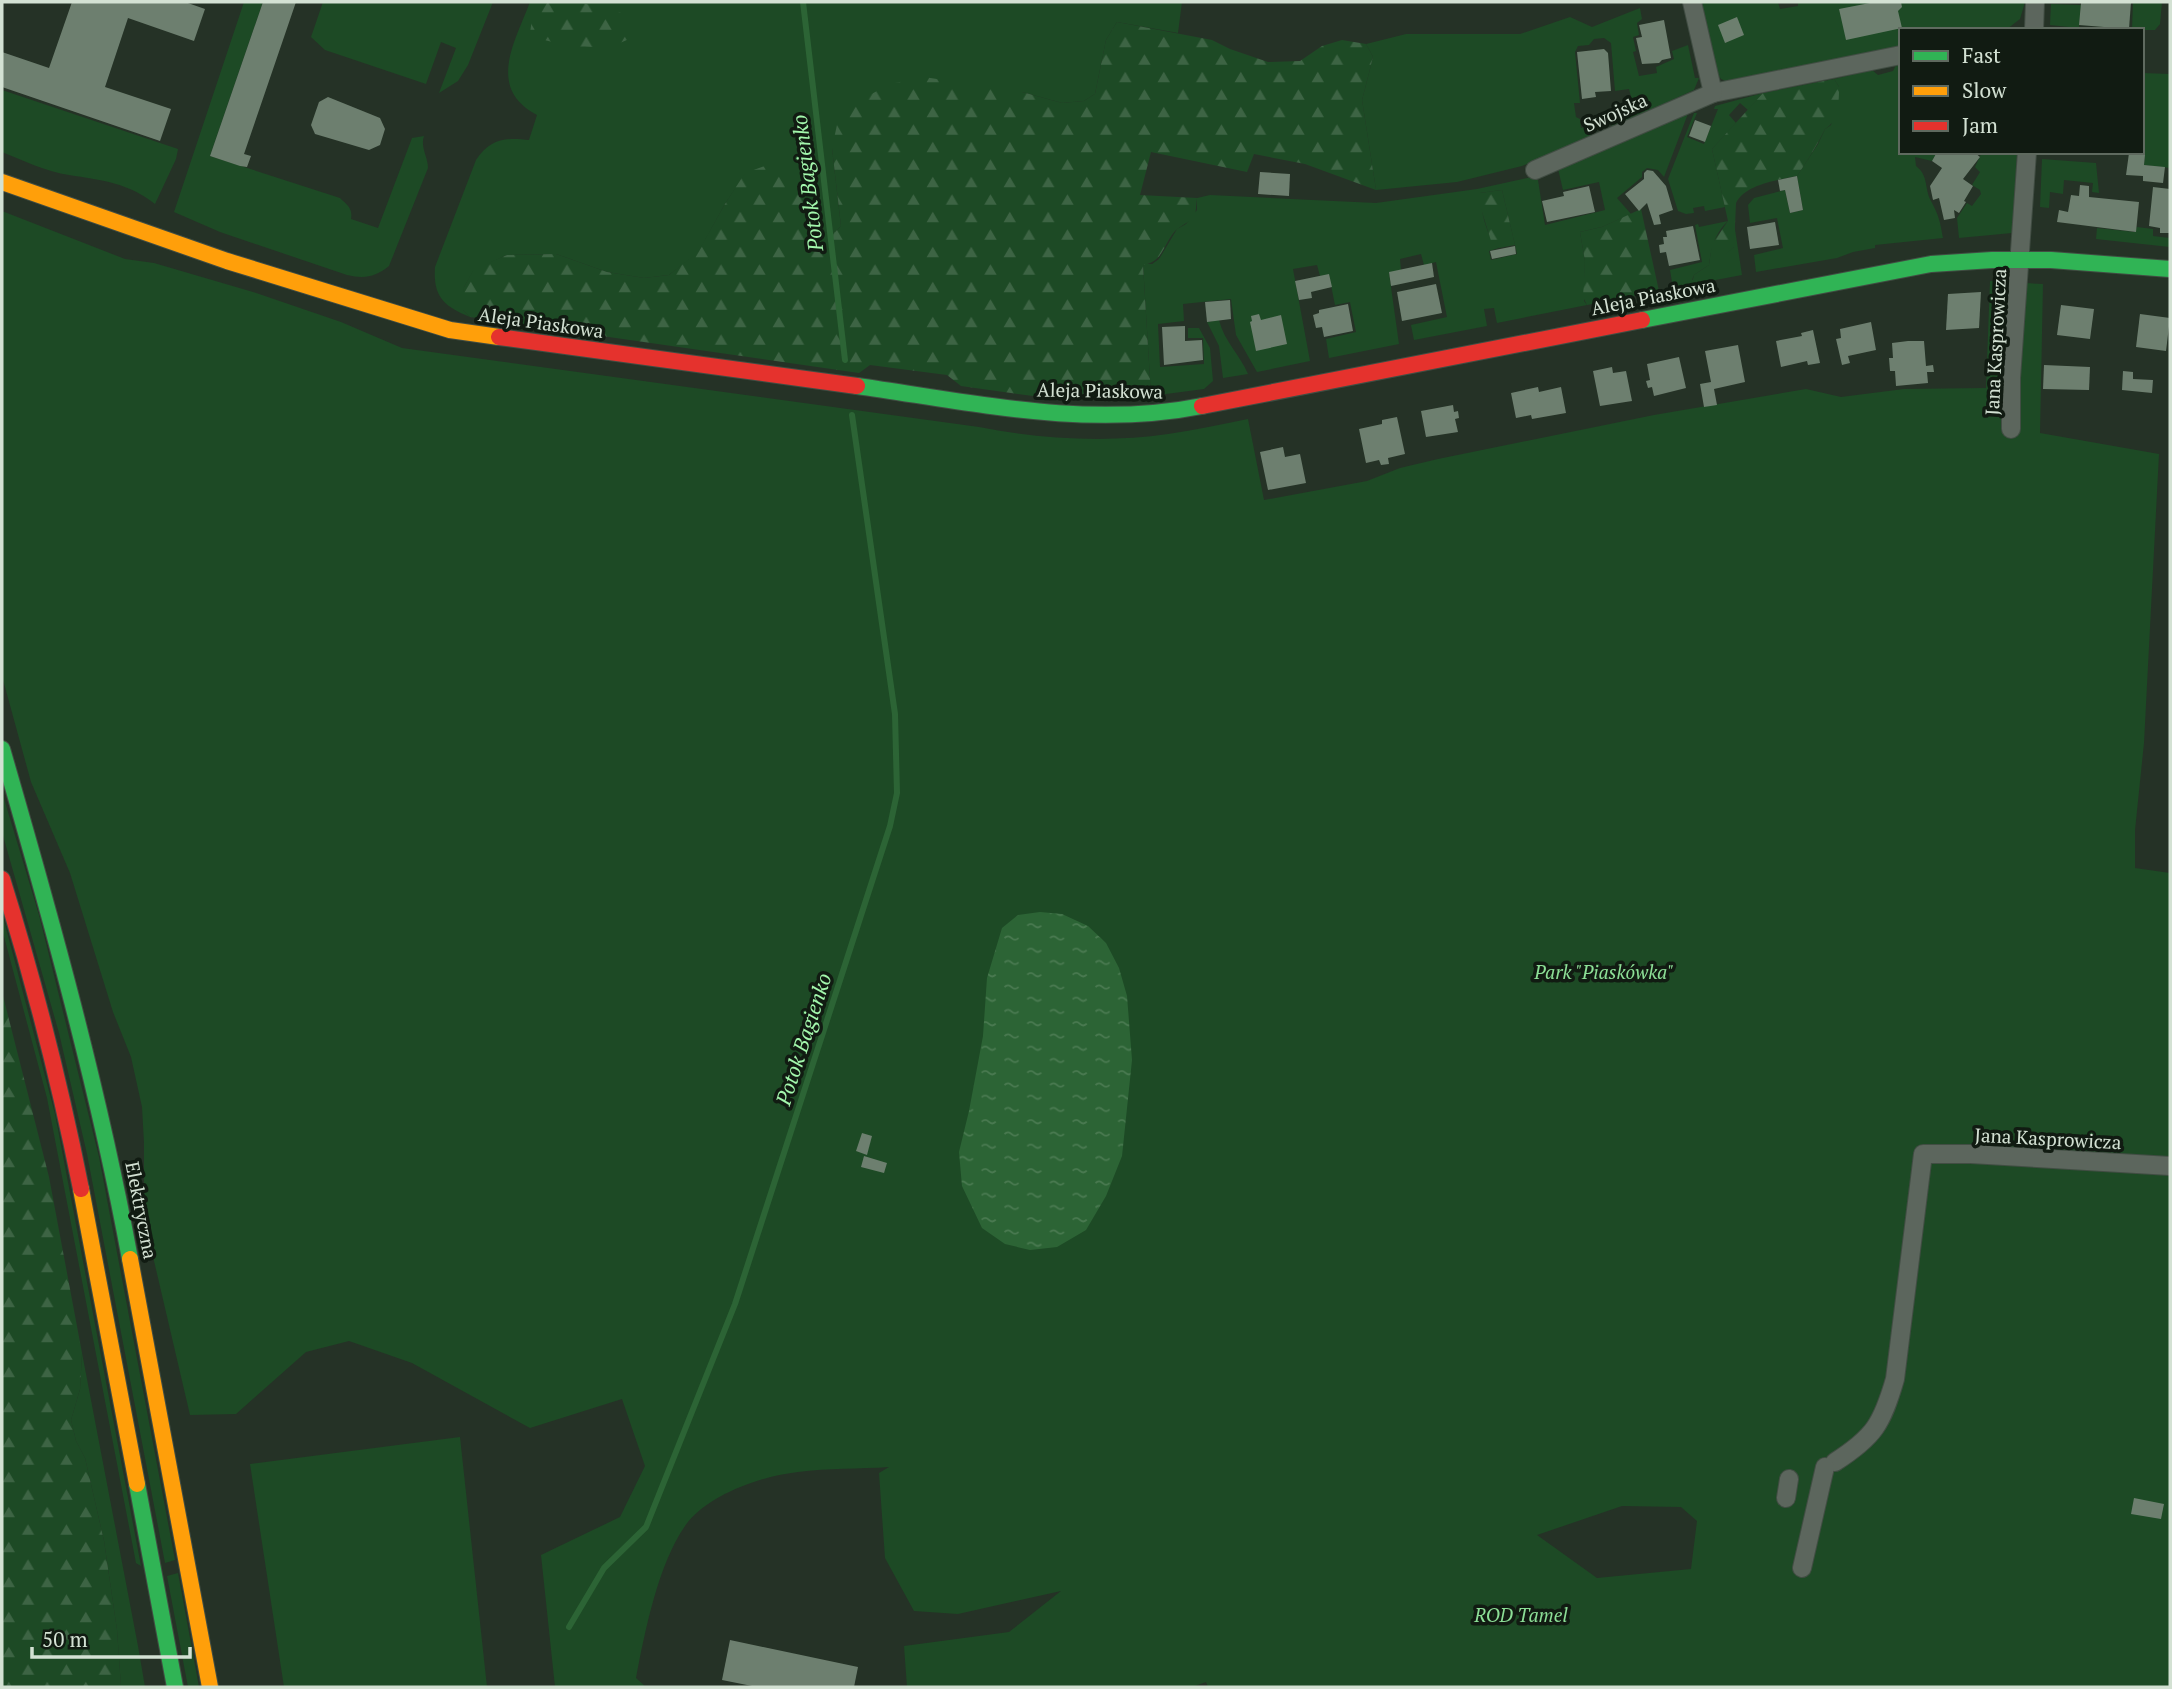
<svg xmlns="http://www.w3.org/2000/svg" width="2172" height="1689" font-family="'PT Serif',serif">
	<defs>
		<pattern id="forest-firs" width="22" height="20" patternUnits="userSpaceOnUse" patternTransform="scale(1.75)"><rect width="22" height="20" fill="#1d4a25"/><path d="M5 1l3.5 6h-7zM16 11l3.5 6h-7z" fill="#3d6444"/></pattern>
		<pattern id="water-ripples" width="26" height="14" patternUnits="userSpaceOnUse" patternTransform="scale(1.75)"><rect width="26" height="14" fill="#2c6435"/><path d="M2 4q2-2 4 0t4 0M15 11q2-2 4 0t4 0" fill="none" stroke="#4a7a51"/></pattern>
	</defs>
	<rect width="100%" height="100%" fill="#253226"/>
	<g fill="#1d4a25" fill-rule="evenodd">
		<path d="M244,2H263L210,156L340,198C347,205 353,208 351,219L378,228L412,138L424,136C420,147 428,157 428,168L389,266C375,277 365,279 347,275L220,232L174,212Z"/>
		<polygon points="323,2 493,2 468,65 458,81 439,93 456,48 441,42 426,84 325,50 311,37"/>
		<path d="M530,2H1182L1178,33L1117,22L1106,40L1095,94L1084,101L1062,103L1022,92L832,148L841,226L835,232L826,233L803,193L745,174L725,204L698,253L669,275L644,278L607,272L556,254L507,255L474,270L464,287L463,310L470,317C443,306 433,296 435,267L476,160C490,139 505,137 529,140L537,115C486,88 515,42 530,2Z"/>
		<polygon points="1701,2 1778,2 1780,9 1798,6 1798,2 2025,2 2020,19 2007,29 1901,30 1900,48 1728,82 1721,79 1717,73"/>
		<polygon points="2133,2 2162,2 2160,24 2155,30 2132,30"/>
		<polygon points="2051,4 2081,5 2079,28 2050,25"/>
		<polygon points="1640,8 1642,19 1637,23 1639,35 1633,37 1636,51 1633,52 1639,76 1657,73 1656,67 1674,59 1672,51 1688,45 1695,78 1699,78 1694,90 1613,127 1607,119 1633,105 1629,89 1615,91 1611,43 1604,38 1594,39 1589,45 1578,46 1575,52 1580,103 1574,103 1576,117 1580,119 1581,128 1591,125 1591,136 1522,166 1457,182 1376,190 1362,100 1373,57 1366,44 1406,34 1520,34 1570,17 1592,27"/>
		<path d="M1901,64V152H1937L1932,161L1915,157L1916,166C1929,176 1924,188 1931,201C1939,216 1940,221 1943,238L1875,245V248L1853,252L1837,258L1756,272L1754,255L1783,248L1777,218L1750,223L1748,205L1754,198L1785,190L1790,213L1803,210L1797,176L1818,144L1825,129L1831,125L1839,87L1834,79L1872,70L1878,75L1893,71L1896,65Z"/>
		<polygon points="2142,73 2170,74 2170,168 2144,165 2145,155 2118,152 2142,152"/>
		<path d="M2,90L178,149L176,159L155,204C129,183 101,180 69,175C47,172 22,160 2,152Z"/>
		<polygon points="1763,93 1748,110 1740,103 1729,115 1736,123 1712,149 1725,207 1705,211 1704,206 1693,208 1694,213 1686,214 1678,211 1668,179 1694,113 1697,113 1687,137 1704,144 1718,109 1714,109 1715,106"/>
		<path d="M1689,111L1664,177L1658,170L1647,168L1642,172V177L1617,198L1631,214L1602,227L1580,232L1585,261L1584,301L1587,305L1497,323L1494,308L1484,309L1487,326L1414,340L1411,325L1447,317L1436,262L1424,265L1421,254L1400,259L1401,270L1389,273L1399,344L1329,358L1326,339L1356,332L1350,302L1335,305L1329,275L1320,276L1317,265L1293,269L1310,361L1257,372L1236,335L1231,299L1183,304L1184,321L1158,324L1160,367L1204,364L1203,338H1188V328H1199L1210,348L1213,381L1204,389L1151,396L1143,264H1152L1159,259L1177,229L1186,224L1197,210V198L1210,195L1376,203L1477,189L1532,177L1538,180L1545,225L1605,210L1599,182L1563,190L1558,169ZM1502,190L1517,254L1491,260L1489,251L1499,248C1487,240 1480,207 1480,193Z"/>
		<polygon points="1982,152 2017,154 2012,233 1959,238 1957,218 1967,203 1972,206 1981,194 1980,190 1972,185 1980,172 1975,167"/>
		<polygon points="2042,159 2096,163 2099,193 2092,192 2093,183 2064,180 2063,194 2050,192 2049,208 2040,207"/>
		<path d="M2,211L125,259L154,263L253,292L341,322L402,348L979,427C1039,439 1107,443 1168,434C1195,430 1222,424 1248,419L1264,500L1367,481L1400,468L1438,459L1654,415L1806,389L1841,397L1904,389L1986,388L1990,281L2043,284L2040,433L2159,454L2144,743L2135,830V868L2170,873V1687H1208L1206,1682L1192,1687H907L904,1646L1009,1632L1061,1591L958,1614L914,1611L885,1558L879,1473L889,1467C859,1469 828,1468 798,1472C761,1476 707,1495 685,1526C658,1565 645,1631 636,1678L646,1687H555L541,1555L620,1517L645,1466L622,1399L530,1428L412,1363L349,1341L306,1352L236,1414L190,1415L144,1218V1143L142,1107L131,1057L113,1012L70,873L31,782L2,676ZM1622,1506L1681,1507L1697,1521L1691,1569L1597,1578L1537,1535Z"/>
		<path d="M1728,221C1715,233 1711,248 1709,265L1694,275L1692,280L1734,247V223L1742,275L1673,288L1670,270L1702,262L1695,225L1698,224L1699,227Z"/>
		<polygon points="2137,227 2153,229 2153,236 2170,238 2170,247 2096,239 2097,228 2135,232"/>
		<path d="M1219,320C1224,341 1240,355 1248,374L1223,378L1219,346L1207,322Z"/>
		<polygon points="2,792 39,915 99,1157 175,1560 165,1563 87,1154 59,1033 2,832"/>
		<polygon points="2,913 55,1114 141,1566 136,1563 47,1098 2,929"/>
		<polygon points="82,1353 138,1646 145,1687 121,1687 117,1630 104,1541 85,1458 76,1441 71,1420 80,1389"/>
		<polygon points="460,1437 487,1687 284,1687 250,1464"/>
		<polygon points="178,1573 199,1687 188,1687 167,1576"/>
	</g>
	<g fill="url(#forest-firs)">
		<path d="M539,2C570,2 614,2 637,23L629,39C624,41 618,44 613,45C594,50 546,45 530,33L532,19Z"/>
		<path d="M1117,22L1212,40L1230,49L1268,62L1300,61L1322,46L1342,40L1366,44L1373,57L1362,100L1376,190L1305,164L1254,154L1247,172L1151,152L1140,195L1197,198L1195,217C1189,222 1180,226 1175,231C1163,245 1163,262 1143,265L1151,396H1033L961,386L947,375L870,365L859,373L470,317L463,310L461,304L464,287L474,269L507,255L556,254L607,272L644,278L669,275L698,252L725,204L745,173L765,166L780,168L803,193L826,233L835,232L841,226L832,148L840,111L890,84L924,77L1022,92L1062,103L1084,101L1095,94L1106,40Z"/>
		<path d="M1834,79L1839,87C1839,101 1839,121 1825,129C1817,146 1807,161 1797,176C1778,180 1745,184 1736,203L1734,247L1692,284L1694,275L1709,265L1712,244L1728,221L1712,149L1763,93Z"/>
		<polygon points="1502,190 1515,245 1499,248 1492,244 1478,199 1480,193"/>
		<polygon points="1641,209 1659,291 1587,305 1583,297 1585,261 1580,232 1602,227"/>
		<polygon points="2,992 49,1177 82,1353 80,1389 71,1420 76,1441 85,1458 104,1541 117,1630 121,1687 2,1687"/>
	</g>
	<polygon fill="url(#water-ripples)" points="1040,912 1062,914 1088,926 1106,943 1119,968 1127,996 1132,1060 1122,1156 1106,1196 1086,1230 1057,1247 1030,1250 1005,1244 982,1228 962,1186 959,1152 969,1111 983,1036 987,978 1002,928 1018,915"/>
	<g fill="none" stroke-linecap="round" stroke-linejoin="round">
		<g stroke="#2c6435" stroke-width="6">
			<polyline points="803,2 845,360"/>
			<polyline points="569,1627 604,1568 646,1527 650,1517 735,1304 890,826 897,793 895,714 852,415"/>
		</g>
	</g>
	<g fill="#6d7f6f">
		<polygon points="72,2 185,2 205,9 194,41 128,18 105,87 171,109 160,141 2,87 2,52 49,68"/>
		<polygon points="263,2 296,2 244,154 251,156 247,167 240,166 210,156"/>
		<polygon points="1875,2 1901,2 1902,7 1898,11 1902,28 1846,40 1839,9"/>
		<polygon points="2085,2 2131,2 2129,29 2079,25 2081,3"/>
		<polygon points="1737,17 1744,35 1725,43 1718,25"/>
		<polygon points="1664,20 1671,58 1662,60 1659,63 1642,64 1636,38 1642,37 1639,25"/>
		<polygon points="1604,49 1608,53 1611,91 1595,92 1596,97 1582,99 1577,52"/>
		<polygon points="328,97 380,118 385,129 380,145 369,150 315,134 311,125 319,102"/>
		<polygon points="1695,120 1711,126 1705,142 1689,136"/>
		<polygon points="1937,152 1974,152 1980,157 1963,179 1973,186 1964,201 1966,202 1959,213 1954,210 1955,218 1944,220 1939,198 1933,200 1930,186 1942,168 1932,161"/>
		<polygon points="2129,153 2145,155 2144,165 2165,167 2163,183 2143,181 2143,176 2126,175"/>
		<polygon points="1647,170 1653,171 1666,186 1673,210 1659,215 1661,224 1654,225 1647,203 1639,211 1625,194 1644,179 1644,173"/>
		<polygon points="1260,172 1290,174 1289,196 1258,194"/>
		<polygon points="1797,176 1803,210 1790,213 1785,190 1780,191 1778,180"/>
		<polygon points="2080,185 2089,186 2089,197 2139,202 2136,232 2057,222 2059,210 2068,212 2071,195 2079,196"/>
		<polygon points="1589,186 1595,212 1547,222 1542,201 1564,196 1563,192"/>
		<polygon points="2153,187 2170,189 2169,233 2160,233 2160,228 2149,226"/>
		<polygon points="1775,222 1779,245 1750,249 1747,227"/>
		<polygon points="1693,226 1700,260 1669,266 1666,252 1660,253 1659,245 1664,244 1663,237 1667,237 1666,231"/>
		<polygon points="1515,246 1516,254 1492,259 1490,251"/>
		<polygon points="1432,263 1434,277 1391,286 1389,272"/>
		<polygon points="1329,274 1332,287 1311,292 1312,298 1299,300 1295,281"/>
		<polygon points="1436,284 1442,313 1402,321 1397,292"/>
		<polygon points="1981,292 1979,328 1946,330 1948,294"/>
		<polygon points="1230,300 1231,319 1207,322 1205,302"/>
		<polygon points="1348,304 1353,331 1324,337 1322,327 1316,328 1313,315 1319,313 1319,310"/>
		<polygon points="2061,305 2094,309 2090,339 2057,335"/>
		<polygon points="1259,314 1261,320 1281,315 1287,344 1256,351 1250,322 1252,321 1251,316"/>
		<polygon points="2140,314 2170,318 2166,351 2136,347"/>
		<polygon points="1871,322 1876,350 1848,356 1850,363 1842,365 1836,339 1841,338 1840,329"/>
		<polygon points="1185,326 1185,341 1202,340 1203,360 1164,365 1162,327"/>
		<polygon points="1813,330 1820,363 1808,365 1807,361 1781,367 1776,341 1802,336 1801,333"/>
		<polygon points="1908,341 1924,341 1926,366 1933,365 1934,372 1927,372 1928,383 1896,386 1895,371 1890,371 1889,358 1893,358 1892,343"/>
		<polygon points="1738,345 1745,382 1714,389 1717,405 1704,407 1700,384 1711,382 1705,351"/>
		<polygon points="1679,357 1686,388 1654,396 1652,387 1648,388 1646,381 1650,380 1647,364"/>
		<polygon points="2044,365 2090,367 2089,390 2043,389"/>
		<polygon points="1612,367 1613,373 1626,371 1632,401 1600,406 1593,371"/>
		<polygon points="2123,371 2133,372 2133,379 2153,380 2152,393 2122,390"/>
		<polygon points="1538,387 1539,392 1561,387 1566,413 1532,419 1531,415 1516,418 1511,393"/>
		<polygon points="1453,405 1454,412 1458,411 1459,418 1455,419 1458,432 1426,437 1421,411"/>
		<polygon points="1397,417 1405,454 1388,458 1389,464 1381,465 1379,460 1366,463 1359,429 1382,424 1382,420"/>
		<polygon points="1283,447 1285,457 1300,454 1306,483 1268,490 1260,452"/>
		<polygon points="862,1133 872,1136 867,1155 856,1151"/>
		<polygon points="864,1156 887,1163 884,1173 861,1167"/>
		<polygon points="2134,1498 2164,1504 2161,1519 2131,1514"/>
		<polygon points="730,1640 858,1667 854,1687 757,1687 722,1680"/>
	</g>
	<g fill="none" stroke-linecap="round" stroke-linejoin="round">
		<g stroke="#414d43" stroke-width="20">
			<g id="street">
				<polyline points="2034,30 2035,2"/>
				<polyline points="1713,93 1901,55"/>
				<polyline points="1535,170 1713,93 1692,2"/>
				<polyline points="2011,429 2011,378 2027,152"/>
				<path d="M1835,1462C1874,1437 1882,1424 1895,1379L1923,1154H1971L2170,1166"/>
				<polyline points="1786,1498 1789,1479"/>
				<polyline points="1802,1568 1825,1467"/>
			</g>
		</g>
		<g stroke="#414d43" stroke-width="18">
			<g id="fast">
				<polyline points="1642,320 1931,264 1992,260 2051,260 2170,269"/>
				<path d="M857,386C970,402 1087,429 1202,406"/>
				<path d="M2,749C51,918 98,1086 130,1259"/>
				<polyline points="137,1484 175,1687"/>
			</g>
		</g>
		<g stroke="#414d43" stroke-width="18">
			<g id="slow">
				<polyline points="2,182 227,261 450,330 499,337"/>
				<polyline points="81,1189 137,1484"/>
				<polyline points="130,1259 210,1687"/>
			</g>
		</g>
		<g stroke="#414d43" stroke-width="18">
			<g id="jam">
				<polyline points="499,337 857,386"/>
				<polyline points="1202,406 1642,320"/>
				<path d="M2,879C34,981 60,1084 81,1189"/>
			</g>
		</g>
		<use href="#street" stroke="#5c665d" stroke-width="18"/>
		<use href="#fast" stroke="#30b455" stroke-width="16"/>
		<use href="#slow" stroke="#ff9f0a" stroke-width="16"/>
		<use href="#jam" stroke="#e5322d" stroke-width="16"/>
	</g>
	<g text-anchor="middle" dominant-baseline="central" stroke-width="7" stroke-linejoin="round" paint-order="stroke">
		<g font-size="19" fill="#d3e1d3" stroke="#111b12">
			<text transform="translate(1615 112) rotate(-24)">Swojska</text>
			<text transform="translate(1653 296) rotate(-11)">Aleja Piaskowa</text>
			<text transform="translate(541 322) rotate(8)">Aleja Piaskowa</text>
			<text transform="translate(1995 342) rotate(-87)">Jana Kasprowicza</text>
			<text transform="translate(1100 390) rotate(1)">Aleja Piaskowa</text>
			<text transform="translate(2048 1138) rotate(3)">Jana Kasprowicza</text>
			<text transform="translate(142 1210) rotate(79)">Elektryczna</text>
		</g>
		<g font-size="19" font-style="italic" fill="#8cdf96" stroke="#111b12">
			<text x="1604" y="971">Park "Piaskówka"</text>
			<text x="1521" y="1614">ROD Tamel</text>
		</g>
		<g font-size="21" font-style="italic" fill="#a3f7ac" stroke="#111b12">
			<text transform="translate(807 183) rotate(-97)">Potok Bagienko</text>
			<text transform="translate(803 1039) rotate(-72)">Potok Bagienko</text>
		</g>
	</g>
	<rect width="2172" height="1689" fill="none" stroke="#d3e1d3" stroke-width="7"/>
	<rect x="1899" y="28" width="245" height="126" fill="#111b12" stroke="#5f6a5f" stroke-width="2"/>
	<rect x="1913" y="51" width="35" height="10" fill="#30b455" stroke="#5f6a5f" stroke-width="2"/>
	<text x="1962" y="63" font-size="21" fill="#d3e1d3">Fast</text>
	<rect x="1913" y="86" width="35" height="10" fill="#ff9f0a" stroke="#5f6a5f" stroke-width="2"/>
	<text x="1962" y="98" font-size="21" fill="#d3e1d3">Slow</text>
	<rect x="1913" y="121" width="35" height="10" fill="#e5322d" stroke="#5f6a5f" stroke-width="2"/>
	<text x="1962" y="133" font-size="21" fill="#d3e1d3">Jam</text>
	<path d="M32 1647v10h158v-10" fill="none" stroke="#d3e1d3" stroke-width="3.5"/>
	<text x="42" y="1647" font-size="21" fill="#d3e1d3" stroke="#111b12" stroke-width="5" paint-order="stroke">50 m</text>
</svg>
